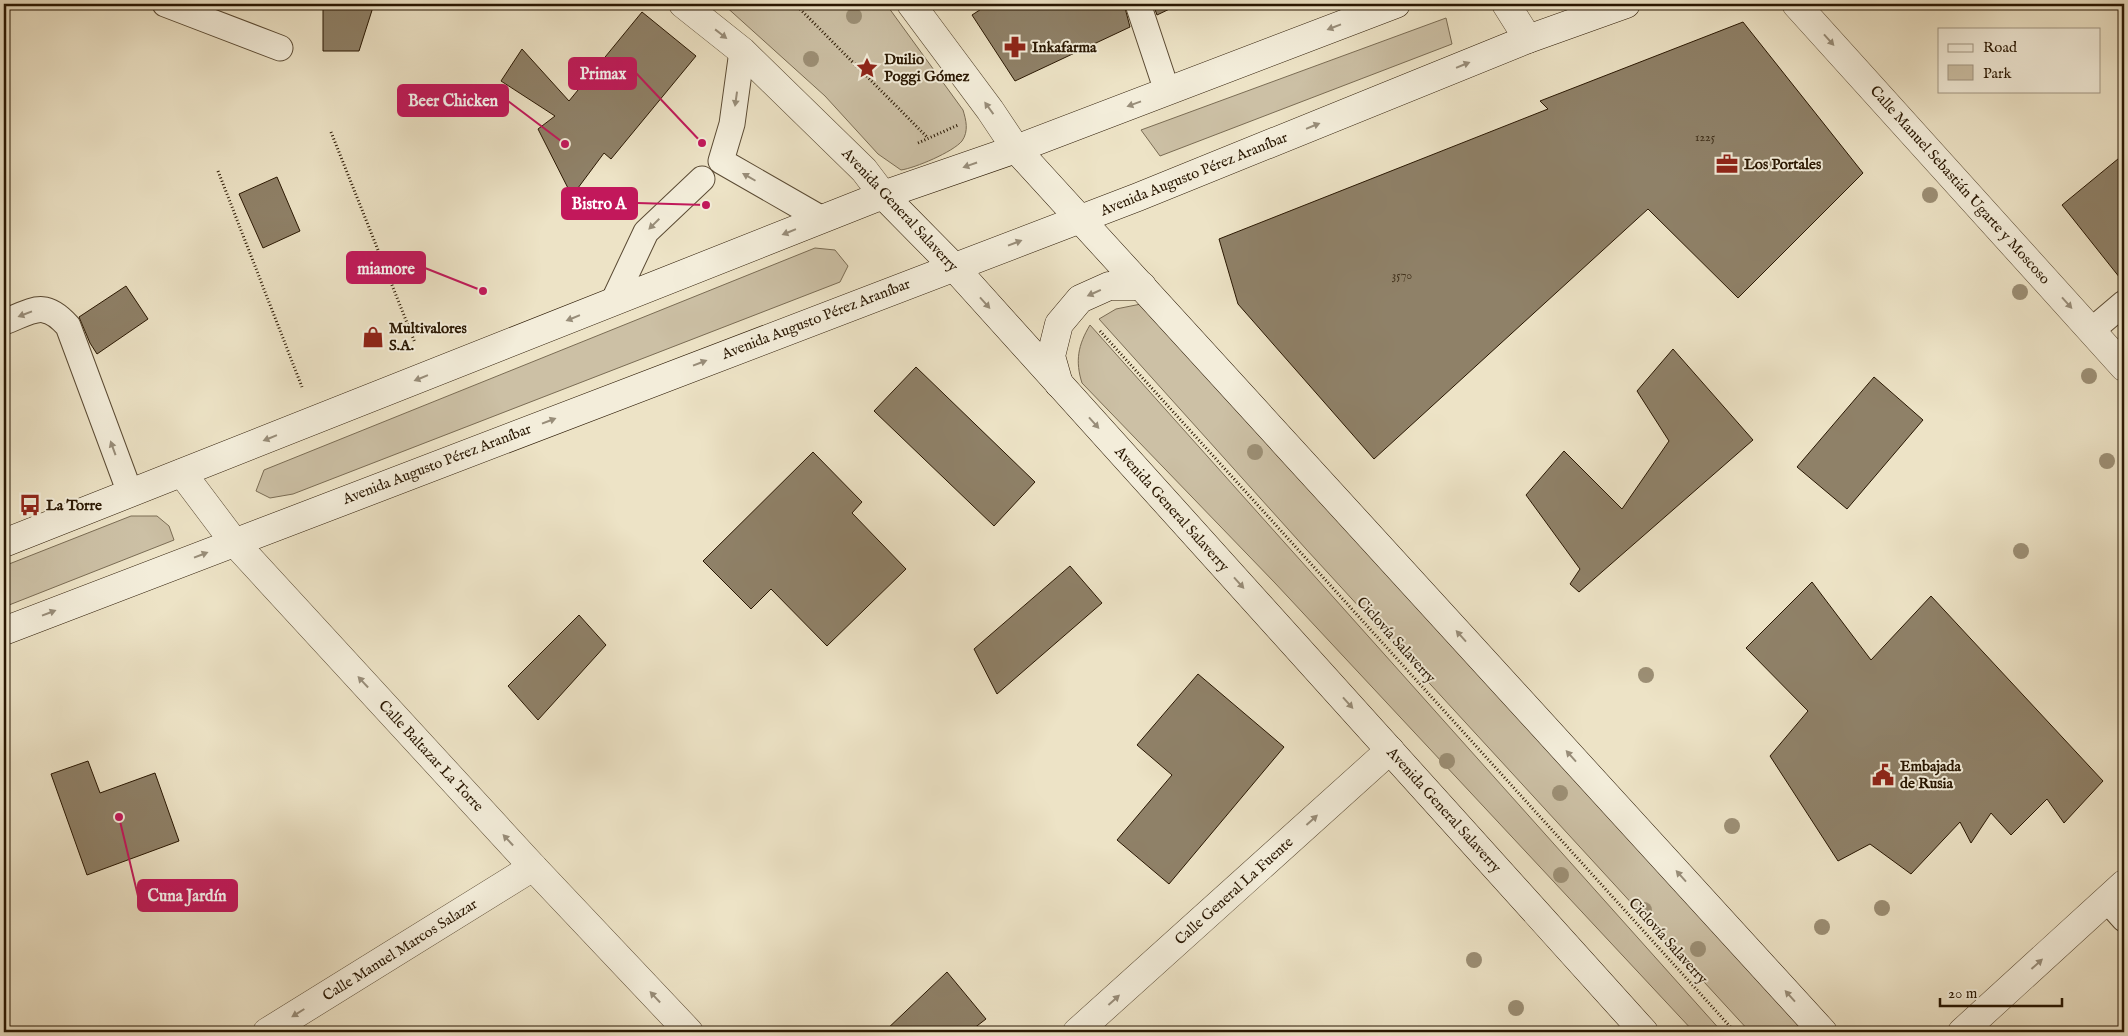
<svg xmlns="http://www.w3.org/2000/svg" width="2128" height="1036" font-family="'IM FELL English',serif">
	<rect width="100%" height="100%" fill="#ede3c6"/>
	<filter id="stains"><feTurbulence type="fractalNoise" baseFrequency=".004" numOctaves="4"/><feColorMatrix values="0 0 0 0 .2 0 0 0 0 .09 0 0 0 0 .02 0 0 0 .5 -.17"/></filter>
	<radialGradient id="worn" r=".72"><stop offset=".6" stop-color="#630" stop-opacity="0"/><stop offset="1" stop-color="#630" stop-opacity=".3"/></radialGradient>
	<g fill="#ccc0a5" stroke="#7a6c54">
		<path d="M723,4H886L963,110C966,120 969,131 962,141C953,152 915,168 901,170L878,154L825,96Z"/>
		<polygon points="1446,18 1452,44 1160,156 1141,130"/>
		<polygon points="815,248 835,250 848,266 840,282 293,494 270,498 256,491 264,470"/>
		<polygon points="1146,303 1805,1032 1750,1032 1306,549 1099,319 1116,309"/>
		<path d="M1090,325L1722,1032H1694L1275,583L1082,383C1075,361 1078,345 1090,325Z"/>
		<polygon points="131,516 157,516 169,526 174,540 4,607 4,566"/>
	</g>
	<g fill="#8f8168" stroke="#291702">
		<polygon points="323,4 374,4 359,51 323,51"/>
		<polygon points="989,4 1124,4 1130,27 1015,81 972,15"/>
		<polygon points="1153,4 1180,4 1157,15"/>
		<polygon points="642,12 696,56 611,159 604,153 572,196 538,129 555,116 501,81 522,49 569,101"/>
		<polygon points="1743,22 1863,173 1738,298 1648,209 1374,459 1238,304 1219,239 1548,109 1540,101"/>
		<polygon points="2124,154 2124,283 2062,205"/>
		<polygon points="277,177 300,231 263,248 239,194"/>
		<polygon points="126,286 148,319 97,354 90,343 79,317"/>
		<polygon points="1673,349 1753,440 1579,592 1570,584 1580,569 1526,495 1564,451 1622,509 1669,441 1637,391"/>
		<polygon points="916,367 1035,482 994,526 874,411"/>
		<polygon points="1874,377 1923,420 1847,509 1797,467"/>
		<polygon points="813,452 862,502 852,513 906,569 827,646 771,589 751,609 703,561"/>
		<polygon points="1070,566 1102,603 997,694 974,649"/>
		<polygon points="1812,582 1871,660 1931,596 2103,781 2064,823 2047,799 2011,835 1991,813 1971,843 1960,822 1911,874 1870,844 1838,861 1770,756 1808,711 1746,648"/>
		<polygon points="579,615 606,645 538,720 508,686"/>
		<polygon points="1198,674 1284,747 1169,884 1117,840 1172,775 1137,745"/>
		<polygon points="88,761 100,793 155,773 179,841 87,875 51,774"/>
		<polygon points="947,972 986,1019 969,1032 884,1032"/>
	</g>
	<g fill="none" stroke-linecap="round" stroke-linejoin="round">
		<g stroke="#5a4a33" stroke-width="27">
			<g id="service">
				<polyline points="165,4 280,48"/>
				<polyline points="1138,4 1167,91"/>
				<polyline points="742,51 732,124 721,161 822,219"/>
				<polyline points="613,302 646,232 702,179"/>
				<path d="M4,322C33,311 44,299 68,326L130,493"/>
				<polyline points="2091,331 2124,303"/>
				<polyline points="2107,900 2124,919"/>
			</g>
		</g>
		<g stroke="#5a4a33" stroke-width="29">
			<g id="minor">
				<polyline points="1506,4 1528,39"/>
				<polyline points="1796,4 2124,367"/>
				<polyline points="182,473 234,542 533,867 689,1032"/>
				<polyline points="267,1032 533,867"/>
				<polyline points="1077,1032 1390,750"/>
			</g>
		</g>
		<g stroke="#5a4a33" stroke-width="29">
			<g id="tertiary">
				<polyline points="683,4 742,51 864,170 883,195"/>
				<polyline points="911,4 990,110 1016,149"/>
				<polyline points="1962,1032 2124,884"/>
			</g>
		</g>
		<g stroke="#291702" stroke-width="29">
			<g id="secondary">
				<polyline points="1016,149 1823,1032"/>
				<polyline points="883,195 953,266 1644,1032"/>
				<polyline points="1059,384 1051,356 1059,324 1080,299 1109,286 1142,286"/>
				<polyline points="4,543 883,195 1016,149 1396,4"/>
				<polyline points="4,631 1138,197 1528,39 1626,4"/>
			</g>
		</g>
		<g stroke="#291702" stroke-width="3" stroke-dasharray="1 2.5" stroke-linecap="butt">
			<polyline points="795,4 928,138"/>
			<polyline points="331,132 415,343"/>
			<polyline points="918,143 958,125"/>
			<polyline points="218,171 302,387"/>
			<polyline points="1100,331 1735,1032"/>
		</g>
		<use href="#service" stroke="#f3edda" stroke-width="25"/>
		<use href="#minor" stroke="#f3edda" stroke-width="28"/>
		<use href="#tertiary" stroke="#f3edda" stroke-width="28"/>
		<use href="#secondary" stroke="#f3edda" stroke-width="28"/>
	</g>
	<g fill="#9c8f75">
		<circle cx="854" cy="16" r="8"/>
		<circle cx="811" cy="59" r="8"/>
		<circle cx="1930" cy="195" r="8"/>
		<circle cx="2020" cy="292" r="8"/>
		<circle cx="2089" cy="376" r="8"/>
		<circle cx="1255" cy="452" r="8"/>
		<circle cx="2107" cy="461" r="8"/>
		<circle cx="2021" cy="551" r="8"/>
		<circle cx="1646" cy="675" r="8"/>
		<circle cx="1447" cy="761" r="8"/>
		<circle cx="1560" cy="793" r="8"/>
		<circle cx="1732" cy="826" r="8"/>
		<circle cx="1561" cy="875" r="8"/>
		<circle cx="1882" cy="908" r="8"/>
		<circle cx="1644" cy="910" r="8"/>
		<circle cx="1822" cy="927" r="8"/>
		<circle cx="1698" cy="949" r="8"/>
		<circle cx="1474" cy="960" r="8"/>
		<circle cx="1516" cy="1008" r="8"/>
	</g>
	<defs><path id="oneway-solid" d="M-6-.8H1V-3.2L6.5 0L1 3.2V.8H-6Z" transform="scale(1.25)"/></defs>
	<g fill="#988d79">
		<use href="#oneway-solid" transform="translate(1334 27) rotate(159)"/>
		<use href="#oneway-solid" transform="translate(721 34) rotate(38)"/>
		<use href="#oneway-solid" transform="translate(1829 40) rotate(48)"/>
		<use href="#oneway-solid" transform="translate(1463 65) rotate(-22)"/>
		<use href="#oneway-solid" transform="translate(736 99) rotate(98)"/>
		<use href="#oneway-solid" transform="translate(1134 104) rotate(160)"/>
		<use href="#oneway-solid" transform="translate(989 108) rotate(-126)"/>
		<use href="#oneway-solid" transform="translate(1313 126) rotate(-22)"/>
		<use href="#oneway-solid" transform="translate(970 165) rotate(161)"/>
		<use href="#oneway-solid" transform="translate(749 177) rotate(-150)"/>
		<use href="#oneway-solid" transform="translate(654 224) rotate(135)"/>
		<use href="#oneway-solid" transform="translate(789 232) rotate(158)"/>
		<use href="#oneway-solid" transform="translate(1015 243) rotate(-21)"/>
		<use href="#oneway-solid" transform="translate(1094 293) rotate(156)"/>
		<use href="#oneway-solid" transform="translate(985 303) rotate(48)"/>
		<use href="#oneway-solid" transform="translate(2067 303) rotate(48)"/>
		<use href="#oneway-solid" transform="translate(25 314) rotate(159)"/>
		<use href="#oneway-solid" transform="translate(573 318) rotate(158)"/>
		<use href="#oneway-solid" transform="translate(700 363) rotate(-21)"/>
		<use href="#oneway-solid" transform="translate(421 378) rotate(158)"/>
		<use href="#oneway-solid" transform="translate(549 421) rotate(-21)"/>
		<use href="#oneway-solid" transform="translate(1094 423) rotate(48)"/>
		<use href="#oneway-solid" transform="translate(270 438) rotate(158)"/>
		<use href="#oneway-solid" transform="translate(113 448) rotate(-110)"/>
		<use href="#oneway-solid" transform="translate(201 555) rotate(-21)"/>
		<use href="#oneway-solid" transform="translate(1239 583) rotate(48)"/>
		<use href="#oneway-solid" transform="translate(49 613) rotate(-21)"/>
		<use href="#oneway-solid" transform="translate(1461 636) rotate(-132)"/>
		<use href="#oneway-solid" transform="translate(363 682) rotate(-133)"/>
		<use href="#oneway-solid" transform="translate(1348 703) rotate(48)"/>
		<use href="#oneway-solid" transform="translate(1571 756) rotate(-132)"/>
		<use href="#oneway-solid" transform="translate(1312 820) rotate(-42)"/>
		<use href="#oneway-solid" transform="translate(508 840) rotate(-133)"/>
		<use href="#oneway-solid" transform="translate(1681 876) rotate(-132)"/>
		<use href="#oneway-solid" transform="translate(2037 964) rotate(-42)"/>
		<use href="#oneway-solid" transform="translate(1790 996) rotate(-132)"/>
		<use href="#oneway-solid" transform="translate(655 997) rotate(-133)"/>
		<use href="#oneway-solid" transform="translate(1114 1000) rotate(-42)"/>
		<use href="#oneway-solid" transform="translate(298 1013) rotate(148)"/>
	</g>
	<defs>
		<g id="pharmacy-bare" transform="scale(1.725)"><path d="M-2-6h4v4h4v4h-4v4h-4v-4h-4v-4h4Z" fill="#8f2418" stroke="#f3edda" stroke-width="2.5" paint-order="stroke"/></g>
		<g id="sight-bare" transform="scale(1.725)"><path d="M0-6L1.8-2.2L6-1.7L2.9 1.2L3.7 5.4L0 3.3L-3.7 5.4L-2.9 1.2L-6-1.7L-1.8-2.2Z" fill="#8f2418" stroke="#f3edda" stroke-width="2.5" paint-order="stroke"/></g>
		<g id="office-bare" transform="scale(1.725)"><path d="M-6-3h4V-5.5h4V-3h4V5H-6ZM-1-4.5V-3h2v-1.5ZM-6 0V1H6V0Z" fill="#8f2418" stroke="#f3edda" stroke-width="2.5" paint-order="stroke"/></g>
		<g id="shop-bare" transform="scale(1.725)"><path d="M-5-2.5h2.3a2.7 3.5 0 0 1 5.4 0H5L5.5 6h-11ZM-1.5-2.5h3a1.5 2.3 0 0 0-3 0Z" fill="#8f2418" stroke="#f3edda" stroke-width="2.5" paint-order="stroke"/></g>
		<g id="bus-bare" transform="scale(1.725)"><path d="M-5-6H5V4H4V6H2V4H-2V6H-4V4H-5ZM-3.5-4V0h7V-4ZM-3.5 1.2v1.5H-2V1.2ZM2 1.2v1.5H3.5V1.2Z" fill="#8f2418" stroke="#f3edda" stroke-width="2.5" paint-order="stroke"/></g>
		<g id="civic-bare" transform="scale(1.725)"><path d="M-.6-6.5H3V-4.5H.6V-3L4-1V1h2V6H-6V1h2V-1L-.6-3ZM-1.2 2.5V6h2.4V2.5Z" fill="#8f2418" stroke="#f3edda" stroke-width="2.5" paint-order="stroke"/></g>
	</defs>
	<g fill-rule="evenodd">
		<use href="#pharmacy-bare" x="1015" y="47"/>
		<use href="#sight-bare" x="867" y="68"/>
		<use href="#office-bare" x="1727" y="164"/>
		<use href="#shop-bare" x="373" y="337"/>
		<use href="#bus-bare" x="30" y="505"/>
		<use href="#civic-bare" x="1883" y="775"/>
	</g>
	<g text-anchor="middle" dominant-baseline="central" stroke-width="4" stroke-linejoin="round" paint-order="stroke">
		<g font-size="12" fill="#42321c">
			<text x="1705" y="137">1225</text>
			<text x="1402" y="275">3570</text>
		</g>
		<g font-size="15" font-weight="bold" fill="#291702" stroke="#f3edda" text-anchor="start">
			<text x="1032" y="47">Inkafarma</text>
			<text x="884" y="59">Duilio<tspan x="884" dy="17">Poggi Gómez</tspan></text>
			<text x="1744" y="164">Los Portales</text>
			<text x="389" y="328">Multivalores<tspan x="389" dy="17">S.A.</tspan></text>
			<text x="46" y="505">La Torre</text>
			<text x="1900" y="766">Embajada<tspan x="1900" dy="17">de Rusia</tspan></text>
		</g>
		<g font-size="15" fill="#291702" stroke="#f3edda">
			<text transform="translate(1194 174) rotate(-22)">Avenida Augusto Pérez Araníbar</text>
			<text transform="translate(1960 185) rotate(48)">Calle Manuel Sebastián Ugarte y Moscoso</text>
			<text transform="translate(900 210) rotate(47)">Avenida General Salaverry</text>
			<text transform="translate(816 319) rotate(-21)">Avenida Augusto Pérez Araníbar</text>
			<text transform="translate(437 464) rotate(-21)">Avenida Augusto Pérez Araníbar</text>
			<text transform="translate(1172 509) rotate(48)">Avenida General Salaverry</text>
			<text transform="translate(1396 640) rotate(48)">Ciclovía Salaverry</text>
			<text transform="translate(431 756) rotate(47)">Calle Baltazar La Torre</text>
			<text transform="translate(1444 810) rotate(48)">Avenida General Salaverry</text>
			<text transform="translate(1234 891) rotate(-42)">Calle General La Fuente</text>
			<text transform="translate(1668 941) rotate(48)">Ciclovía Salaverry</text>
			<text transform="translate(400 950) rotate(-32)">Calle Manuel Marcos Salazar</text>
		</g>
	</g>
	<path fill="none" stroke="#c2185b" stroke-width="2" d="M702 143L636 73M565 144L508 101M706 205L637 203M483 291L425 268M119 817L138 896"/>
	<g fill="#c2185b" stroke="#f3edda" stroke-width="2">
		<circle cx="702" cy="143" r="5"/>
		<circle cx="565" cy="144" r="5"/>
		<circle cx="706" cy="205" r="5"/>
		<circle cx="483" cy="291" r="5"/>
		<circle cx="119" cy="817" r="5"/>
	</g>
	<g fill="#c2185b" stroke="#c2185b" stroke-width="2">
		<rect x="569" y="58" width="67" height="31" rx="5"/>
		<rect x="398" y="85" width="110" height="31" rx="5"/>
		<rect x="562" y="188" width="75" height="31" rx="5"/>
		<rect x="347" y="252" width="78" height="31" rx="5"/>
		<rect x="138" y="880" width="99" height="31" rx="5"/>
	</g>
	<g font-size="16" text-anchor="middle" font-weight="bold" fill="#fff">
		<text x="603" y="79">Primax</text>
		<text x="453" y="106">Beer Chicken</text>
		<text x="599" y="209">Bistro A</text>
		<text x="386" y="274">miamore</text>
		<text x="187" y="901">Cuna Jardín</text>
	</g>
	<rect width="2128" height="1036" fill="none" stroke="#ede3c6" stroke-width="20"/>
	<rect x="5" y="5" width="2118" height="1026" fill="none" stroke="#291702" stroke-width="2.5"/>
	<rect x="10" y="10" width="2108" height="1016" fill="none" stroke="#291702"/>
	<rect x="1938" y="28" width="162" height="65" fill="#f3edda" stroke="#a29784"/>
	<rect x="1948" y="44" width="25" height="8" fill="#f3edda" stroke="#a29784"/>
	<text x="1983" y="52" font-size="15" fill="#291702">Road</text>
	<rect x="1948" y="65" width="25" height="15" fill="#ccc0a5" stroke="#a29784"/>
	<text x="1983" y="78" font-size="15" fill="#291702">Park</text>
	<path d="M1940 998v8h122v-8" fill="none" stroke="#291702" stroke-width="2.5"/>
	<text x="1948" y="998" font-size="15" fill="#291702" stroke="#f3edda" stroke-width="4" paint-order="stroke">20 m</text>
	<rect width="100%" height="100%" filter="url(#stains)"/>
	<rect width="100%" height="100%" fill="url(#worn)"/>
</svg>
